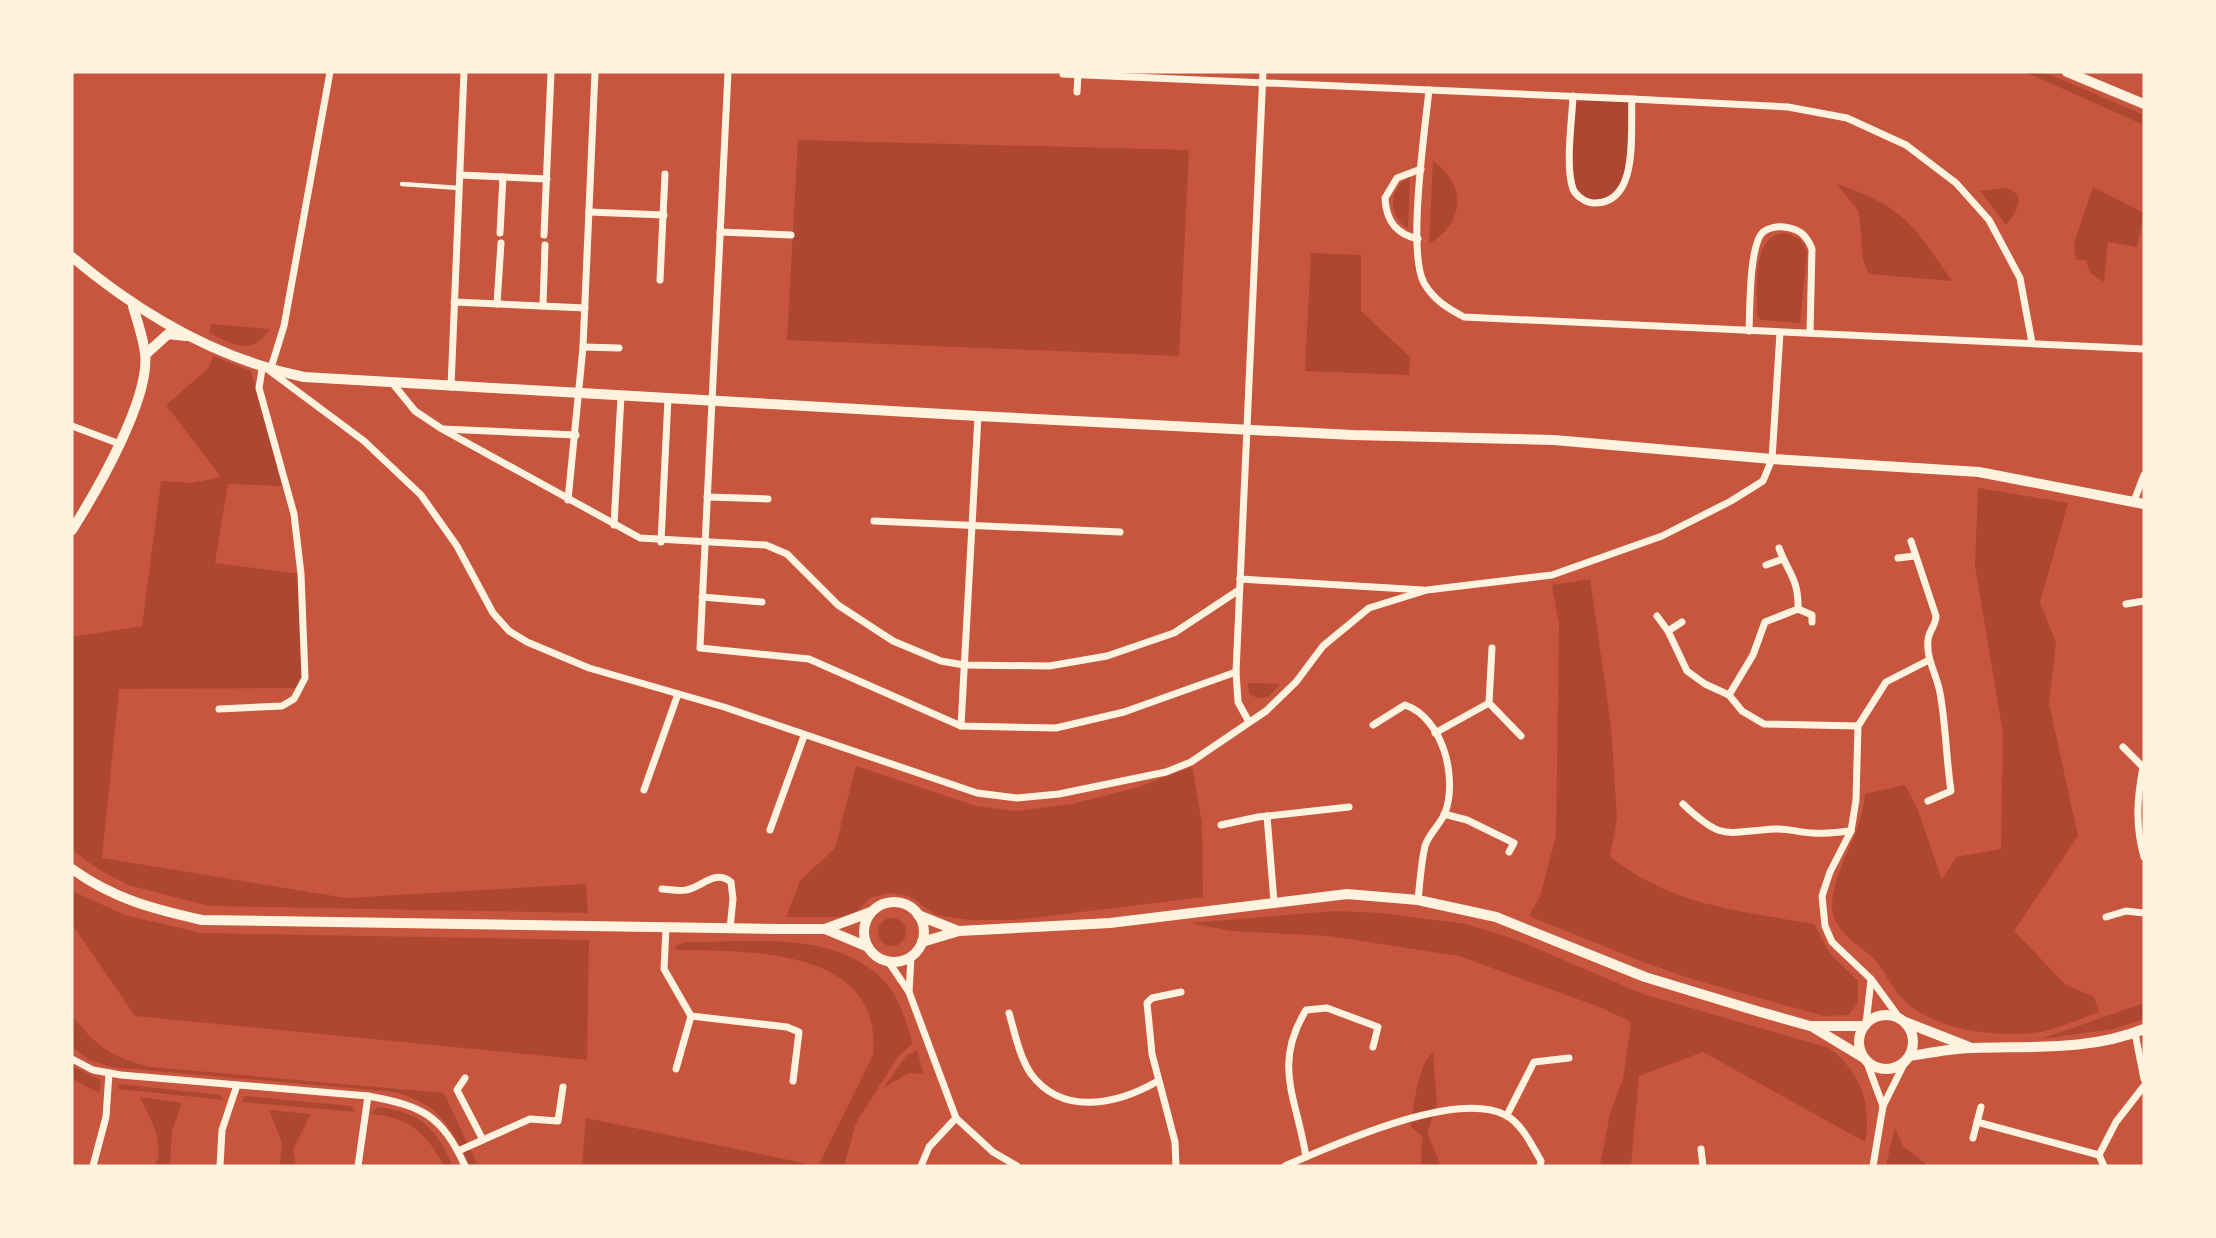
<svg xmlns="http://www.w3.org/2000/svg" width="2216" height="1238" font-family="'Varela Round',sans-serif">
	<rect width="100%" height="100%" fill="#c8553d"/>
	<g fill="#ae4732">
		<polygon points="2025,72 2044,72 2144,115 2144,125"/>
		<polygon points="1573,96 1632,99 1627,176 1620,194 1588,203 1574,192 1570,177"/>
		<polygon points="798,140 1189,150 1179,356 787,340"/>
		<path d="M1433,161C1467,184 1465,223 1429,244Z"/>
		<path d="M1410,176L1408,229C1387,214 1388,190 1410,176Z"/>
		<path d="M1837,184C1906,208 1912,224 1952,281L1869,274L1863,260L1859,212Z"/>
		<polygon points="2093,187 2144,213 2137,247 2108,242 2104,282 2090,273 2086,260 2076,260 2074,243"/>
		<path d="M2006,188C2029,195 2016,212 2006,225L1980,191Z"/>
		<path d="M1785,233L1800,239L1807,252L1800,323L1761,320L1757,316C1758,289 1750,236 1785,233Z"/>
		<polygon points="1311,253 1361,255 1361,311 1410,357 1409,375 1305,371"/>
		<path d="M211,324L270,329C250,357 236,345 209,333Z"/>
		<polygon points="213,356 251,371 282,486 228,484 215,563 301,574 305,678 301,688 119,689 102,858 346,898 586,884 588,913 209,906 128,885 98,869 72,850 72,637 142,626 161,481 192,483 221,477 166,405 209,368"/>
		<path d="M1978,488L2068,503L2040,603L2056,642L2049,703L2078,836L2014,931L2066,985L2094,997L2099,1012C2078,1019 2055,1031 2033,1033C1991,1037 1932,1030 1902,998C1891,987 1885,971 1874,959C1859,945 1832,930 1832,906C1833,868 1862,836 1865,794L1905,785L1918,810L1942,880L1956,857L2001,849L2003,733L1975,566Z"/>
		<path d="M1590,579L1611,727L1617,818L1610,857C1676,907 1736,910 1814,924L1830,954L1858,981V1003L1848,1015L1824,1016L1695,980L1643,962L1529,916L1540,896L1556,836L1559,624L1552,585Z"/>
		<polygon points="1248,683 1280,684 1268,697 1257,698 1249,694"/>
		<polygon points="856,766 976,806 1016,811 1072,804 1139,787 1192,767 1202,823 1203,897 1016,920 970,920 936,915 909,896 889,893 870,898 857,912 842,917 786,917 800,881 835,848"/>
		<polygon points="72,891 125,915 201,933 589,940 587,1060 135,1016 72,924"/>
		<path d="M1334,911L1380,913L1466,924L1517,940L1643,994L1829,1048C1861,1073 1872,1103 1865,1142L1703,1052L1639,1076L1631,1166H1600L1610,1113L1623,1079L1631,1022L1602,1008L1459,956L1329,936L1231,931L1191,923Z"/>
		<circle cx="892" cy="932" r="14"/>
		<path d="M685,942C753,943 837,928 887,984C901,1000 906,1024 913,1043L897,1058L856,1123L844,1166H582L586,1118L818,1166L873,1055C883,947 750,951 675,950L676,946Z"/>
		<polygon points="2144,1003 2144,1019 2113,1029 2041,1039"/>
		<path d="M72,1015C95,1046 112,1057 150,1067L444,1093L478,1166H470C451,1126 440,1105 395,1092L111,1067L89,1060L72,1047Z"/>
		<polygon points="917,1050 924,1074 909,1073 883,1088 906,1056"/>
		<path d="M1433,1053L1437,1104L1427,1133L1441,1166H1421L1422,1136L1411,1127C1413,1109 1418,1063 1433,1053Z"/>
		<polygon points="72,1066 101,1080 99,1093 72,1079"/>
		<polygon points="119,1084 220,1095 223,1100 118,1089"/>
		<polygon points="244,1096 351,1106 356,1112 242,1102"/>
		<path d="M140,1097L182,1103L172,1131L170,1166H155C166,1142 150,1119 140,1097Z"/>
		<path d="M378,1107C422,1113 435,1127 453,1166H444C426,1132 409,1117 370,1114Z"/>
		<polygon points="269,1110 311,1114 293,1149 296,1166 280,1166 282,1143"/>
		<polygon points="1895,1127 1903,1146 1928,1166 1886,1166"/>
	</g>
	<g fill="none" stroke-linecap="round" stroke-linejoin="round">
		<polyline stroke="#fff3e0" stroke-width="4.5" points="402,184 459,188"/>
		<g stroke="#fff3e0" stroke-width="7">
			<polyline points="330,72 284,326 270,371 364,441 421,495 457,546 493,613 509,631 527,642 589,668 724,707 977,793 1017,798 1059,794 1166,772 1191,762 1266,711 1296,682 1323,646 1369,608 1427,590 1552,575 1662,536 1731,501 1763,481 1772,459 1780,333"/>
			<polyline points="728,72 700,648 809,659 961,726 1056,728 1124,712 1236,672"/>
			<polyline points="1063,74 1632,99 1788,107 1847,118 1906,145 1956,183 1989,220 2020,278 2032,343"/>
			<path d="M1429,90C1425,129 1407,252 1424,283C1434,300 1447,308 1464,317L2144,349"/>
			<polyline points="1077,92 1078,75"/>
			<path d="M1573,96C1572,121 1565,166 1573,189C1576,196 1586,203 1594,203C1640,204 1630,131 1632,99"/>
			<polyline points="460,175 547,179"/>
			<polyline points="589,212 664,215"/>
			<polyline points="720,232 791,235"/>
			<polyline points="500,233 503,177"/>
			<polyline points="544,235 551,72"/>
			<path d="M1418,239C1396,234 1386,221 1385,198L1397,178L1421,169"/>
			<polyline points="660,280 665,174"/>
			<polyline points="454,302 585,308"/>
			<polyline points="497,304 501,243"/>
			<polyline points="543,306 545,245"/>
			<path d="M1749,331C1750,310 1749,245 1763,232C1768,228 1777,226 1784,227C1799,229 1806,234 1812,249L1810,333"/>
			<polyline points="583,347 619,348"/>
			<polyline points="394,385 415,411 442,429 640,538 766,545 787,554 838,605 893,641 941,661 964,665 1049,666 1107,656 1174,633 1239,590"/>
			<polyline points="451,387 464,72"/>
			<polyline points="72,426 120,444"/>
			<polyline points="443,429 576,435"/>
			<polyline points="707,497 768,499"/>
			<polyline points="568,500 583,347 595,72"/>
			<polyline points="2134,501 2144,475"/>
			<polyline points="874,521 1120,532"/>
			<polyline points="614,525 621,396"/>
			<path d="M1911,541L1936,616C1936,626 1928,631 1928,641C1926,659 1937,675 1940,693C1946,725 1946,758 1951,791L1928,801"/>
			<polyline points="661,542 668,398"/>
			<polyline points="1898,558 1915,556"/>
			<polyline points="1766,565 1783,559"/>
			<polyline points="1240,579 1423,590"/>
			<polyline points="702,597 762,602"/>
			<polyline points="2126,604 2144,601"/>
			<polyline points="1798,609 1812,615 1812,622"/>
			<polyline points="1657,616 1668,631 1687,671 1705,684 1729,695 1742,711 1764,724 1858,726"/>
			<polyline points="1668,631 1682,622"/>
			<polyline points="1492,648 1489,703 1521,736"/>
			<path d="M1729,695L1753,655L1765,622L1798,609C1799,579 1788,573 1779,548"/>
			<polyline points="219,709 282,706 294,699 305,678 301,574 294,514 259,388 262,369"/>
			<polyline points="1249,722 1238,702 1236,672 1263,72"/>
			<path d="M1373,725L1405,705C1443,718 1458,778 1445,813C1440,825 1429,833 1425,846C1421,863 1420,882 1418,900"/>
			<polyline points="961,726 978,416"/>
			<polyline points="1435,733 1489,703"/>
			<path d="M2123,747L2143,767C2137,799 2135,825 2144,857"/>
			<polyline points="644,790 678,694"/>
			<path d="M1683,804C1723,842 1725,832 1775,829C1788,828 1800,833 1813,833C1825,834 1838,832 1851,831"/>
			<polyline points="1444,814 1467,820 1514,843 1509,852"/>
			<polyline points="1267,816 1274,902"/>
			<polyline points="1221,825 1258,817 1349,807"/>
			<polyline points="770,830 804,736"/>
			<path d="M662,889C669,889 679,892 686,890C703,887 714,869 731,882L733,899L730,929"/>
			<polyline points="2106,917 2126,911 2144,913"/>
			<polyline points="666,928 664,969 691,1016 787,1027 799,1032 793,1081"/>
			<polyline points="888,961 909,992 956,1118 993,1152 1017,1166"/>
			<polyline points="909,992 911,957"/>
			<path d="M1009,1013C1015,1033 1019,1056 1031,1074C1063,1117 1118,1104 1158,1081"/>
			<polyline points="1901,1020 1871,979 1832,942 1825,926 1822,896 1830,872 1851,831 1856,800 1858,726 1886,682 1929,660"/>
			<polyline points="1866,1024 1871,980"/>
			<polyline points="2135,1033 2144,1079"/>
			<path d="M72,1059L93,1070L121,1075L368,1096C422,1106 441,1114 465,1166"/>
			<polyline points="1866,1060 1883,1106"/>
			<polyline points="676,1069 691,1016"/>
			<polyline points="465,1078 457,1090 483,1140"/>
			<polyline points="1981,1107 1977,1122 2099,1155 2116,1122 2144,1086"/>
			<polyline points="1507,1115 1534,1062 1569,1058"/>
			<polyline points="1973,1138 1977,1122"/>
			<polyline points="1701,1149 1703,1166"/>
			<polyline points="458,1151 530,1119 558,1121 563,1087"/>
			<polyline points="2099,1155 2104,1166"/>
			<path d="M1306,1157C1297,1098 1272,1066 1306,1010L1327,1008L1378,1027L1373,1047"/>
			<polyline points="93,1166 106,1117 109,1073"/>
			<polyline points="220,1166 222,1130 237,1085"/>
			<polyline points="358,1166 368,1096"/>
			<polyline points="921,1166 929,1147 956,1118"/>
			<polyline points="1176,1166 1175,1142 1152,1054 1147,1003 1152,998 1181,992"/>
			<path d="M1285,1166C1333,1145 1456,1089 1505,1115C1522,1123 1532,1146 1541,1161L1540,1166"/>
			<polyline points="1873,1166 1883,1106 1906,1060"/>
		</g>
		<g stroke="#fff3e0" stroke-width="10">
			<polyline points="2067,72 2144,104"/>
			<polyline points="146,354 168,334 186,336"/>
			<path d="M72,530C96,492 151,398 145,353C143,337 137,321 133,306"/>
			<path d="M72,869C114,899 153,909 202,920L778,929H825L871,912"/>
			<circle cx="894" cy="932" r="30"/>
			<polyline points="918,915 958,931"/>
			<polyline points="825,929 868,947"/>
			<polyline points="922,942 959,931 1110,923 1347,894 1418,900 1496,917 1645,977 1757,1011 1810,1026 1864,1026"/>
			<circle cx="1886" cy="1042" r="27"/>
			<polyline points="1905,1022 1969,1047"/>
			<polyline points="1811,1026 1864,1058"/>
			<path d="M1910,1056C1931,1053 1952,1048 1974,1048C2031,1046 2090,1051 2144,1029"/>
		</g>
		<path stroke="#fff3e0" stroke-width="10" d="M72,257C140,314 216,359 304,377L978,416L1353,435L1554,440L1772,459L1979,472L2144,504"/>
	</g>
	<rect width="2216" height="1238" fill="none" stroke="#fff3e0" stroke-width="147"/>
</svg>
